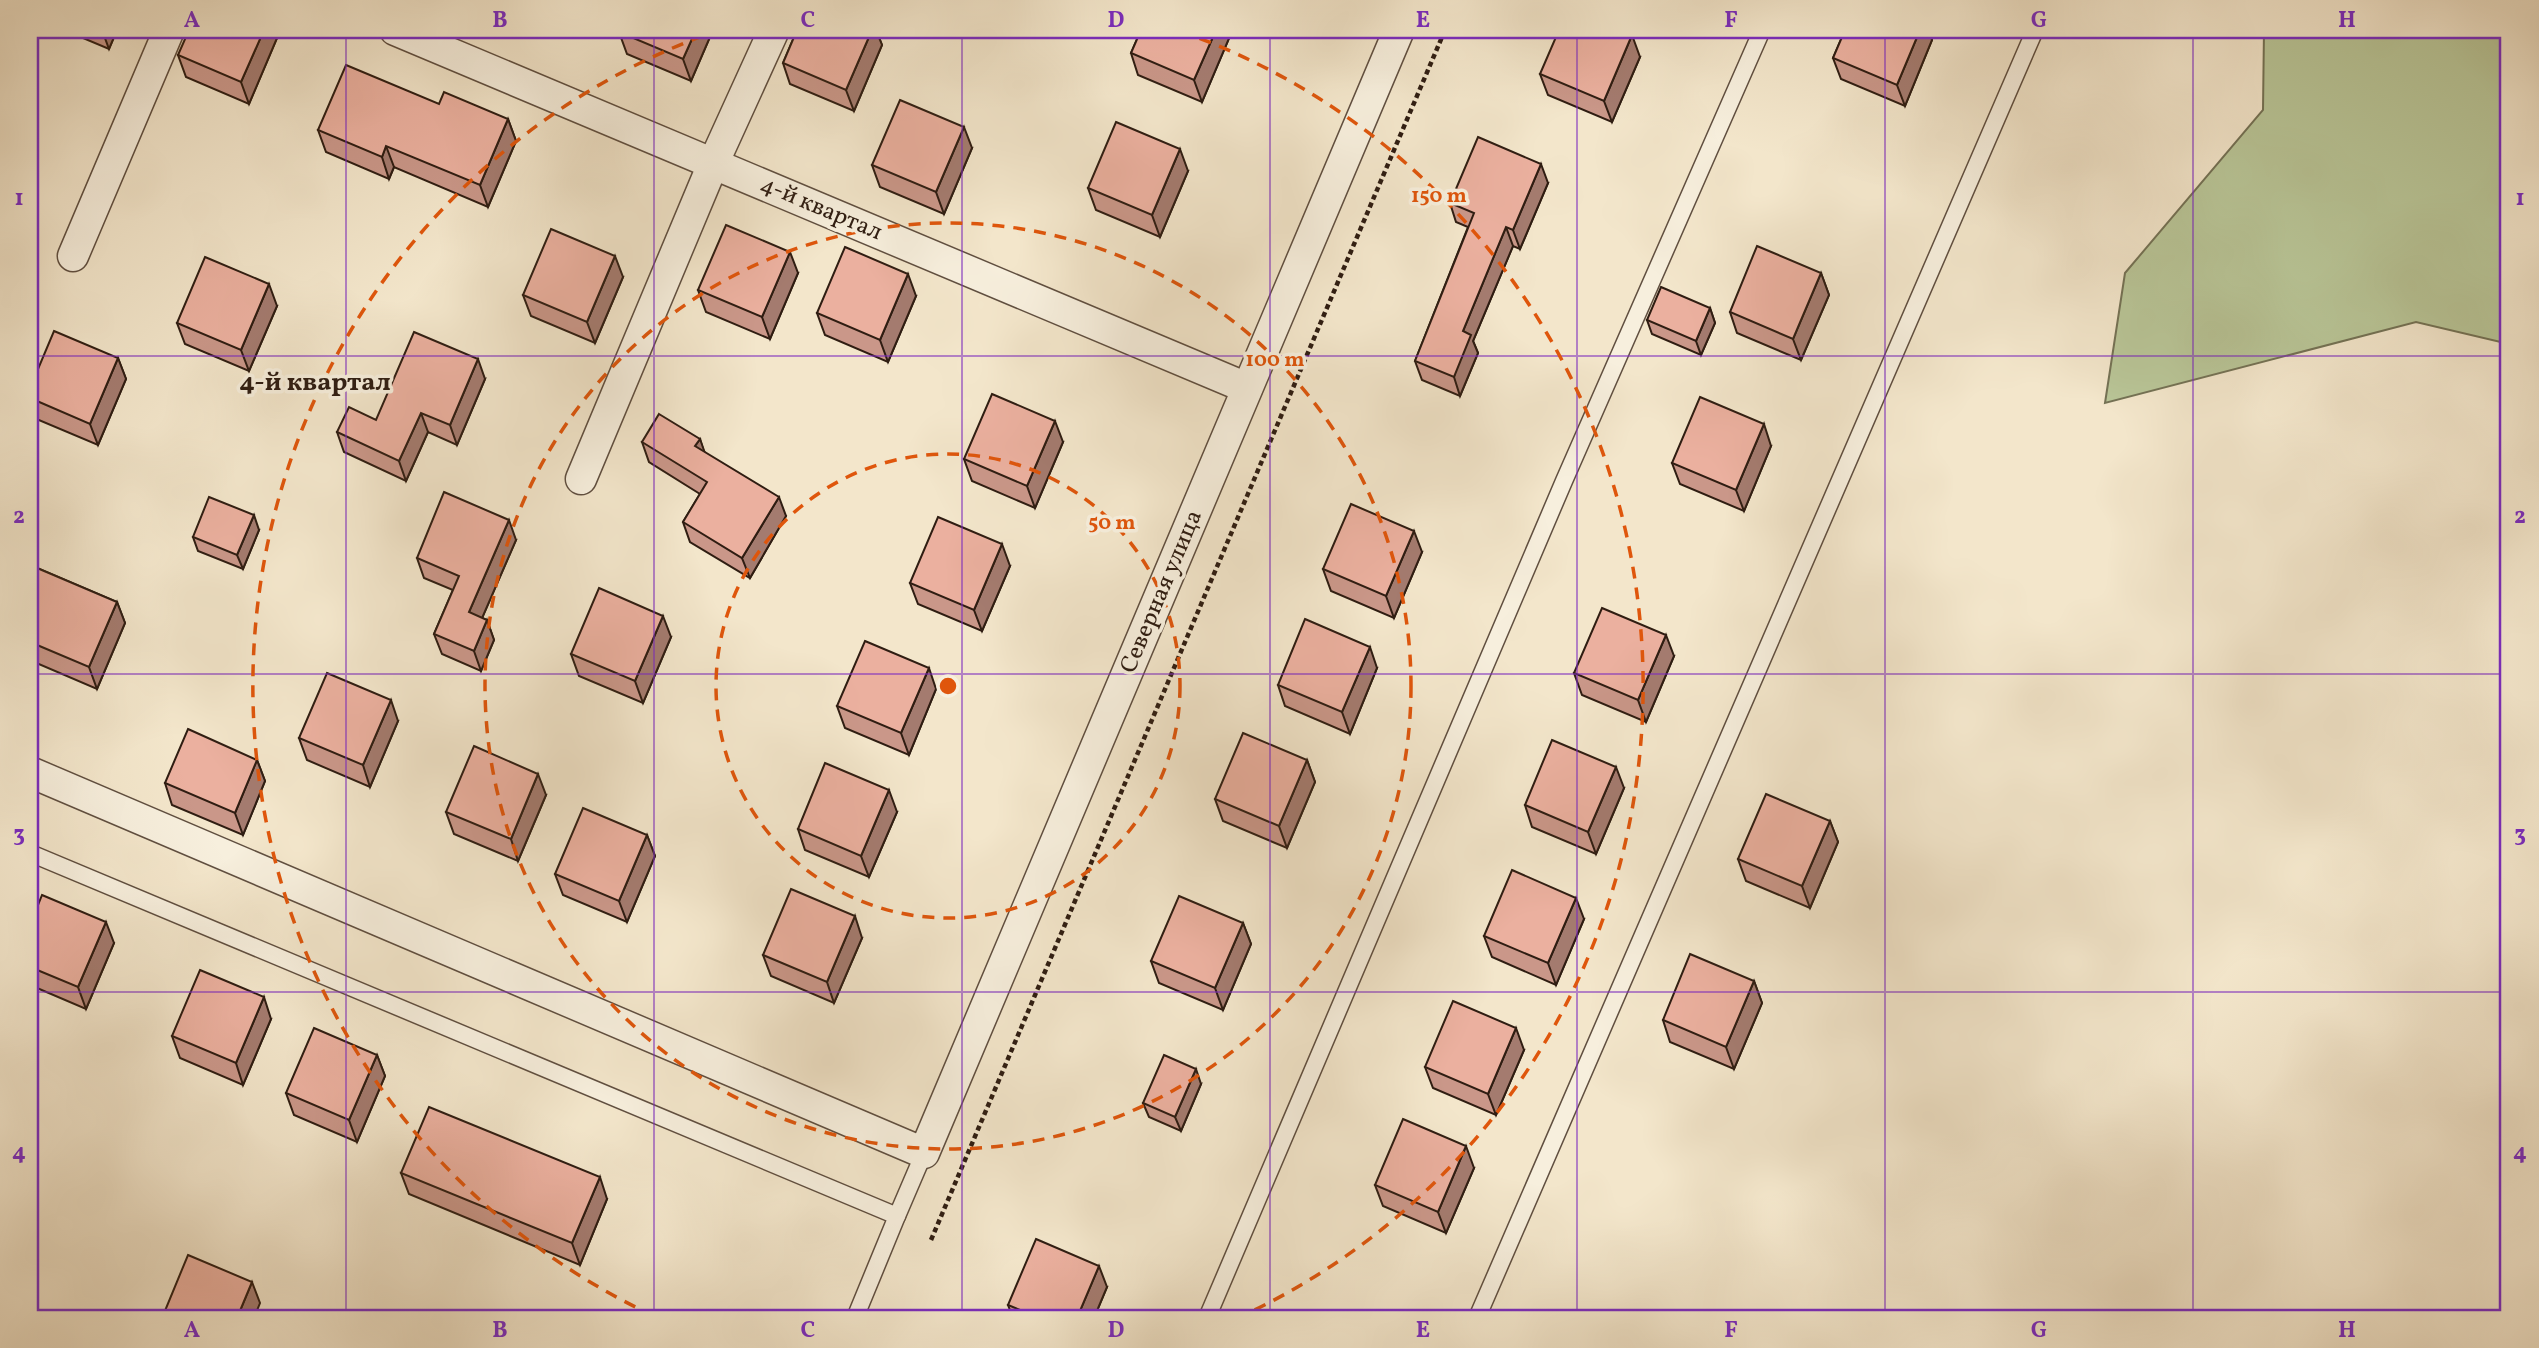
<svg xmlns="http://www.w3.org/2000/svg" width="2539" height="1348" font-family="Vollkorn,serif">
	<rect width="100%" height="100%" fill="#f3e6cb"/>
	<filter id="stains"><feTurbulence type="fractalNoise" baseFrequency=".00286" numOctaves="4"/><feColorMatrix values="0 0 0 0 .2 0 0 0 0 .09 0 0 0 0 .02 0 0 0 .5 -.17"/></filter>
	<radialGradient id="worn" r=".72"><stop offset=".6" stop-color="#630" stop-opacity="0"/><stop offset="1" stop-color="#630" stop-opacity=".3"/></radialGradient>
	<polygon fill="#b9c698" stroke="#747255" stroke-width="2" points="2264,30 2509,30 2509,344 2416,322 2105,403 2125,273 2263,110"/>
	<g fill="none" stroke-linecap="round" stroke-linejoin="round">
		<g stroke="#604f40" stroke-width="19">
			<g id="lane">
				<polyline points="30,853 897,1216 855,1318"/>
				<polyline points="897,1216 924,1153"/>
				<polyline points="1207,1318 1564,481 1762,30"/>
				<polyline points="1477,1318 2035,30"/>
			</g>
		</g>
		<g stroke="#604f40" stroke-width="33">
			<g id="street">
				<polyline points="395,30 1247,388"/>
				<polyline points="73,256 169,30"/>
				<polyline points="581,479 713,164 774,30"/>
				<polyline points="30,772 924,1153 1399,30"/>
			</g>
		</g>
		<polyline stroke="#2f1d12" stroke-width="4.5" stroke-dasharray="5 3.5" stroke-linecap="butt" points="931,1240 1445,30"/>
		<use href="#lane" stroke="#f7efdd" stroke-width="16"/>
		<use href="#street" stroke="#f7efdd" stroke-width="30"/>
	</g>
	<g fill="#ca9789" stroke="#2f1d12" stroke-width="2">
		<polygon points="64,30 117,30 109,49"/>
		<polygon points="556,30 569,30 567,34"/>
		<polygon points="620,30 713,30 691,81 627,54 619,32"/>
		<polygon points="797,30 876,30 882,45 854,111 790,84 783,63"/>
		<polygon points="1141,30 1228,30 1230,36 1202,102 1138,75 1131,53"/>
		<polygon points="1845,30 1928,30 1932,40 1905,106 1841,79 1833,58"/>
		<polygon points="277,38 249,104 186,77 178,55"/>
		<polygon points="1640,57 1612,122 1548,95 1540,74"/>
		<polygon points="508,119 516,141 488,207 394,167 389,179 326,152 318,130"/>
		<polygon points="972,148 944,214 880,187 872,165"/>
		<polygon points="1188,171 1160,237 1096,210 1088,188"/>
		<polygon points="1548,183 1520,249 1513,246 1473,341 1478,353 1460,396 1422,380 1415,361 1468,227 1456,222 1450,203"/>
		<polygon points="798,273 770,339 706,312 698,290"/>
		<polygon points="1821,273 1829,295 1801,360 1737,333 1730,312"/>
		<polygon points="623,277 595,343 531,316 523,295"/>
		<polygon points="916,296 888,362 825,335 817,313"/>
		<polygon points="277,306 249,371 185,344 177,323"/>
		<polygon points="1710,308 1715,323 1701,355 1652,334 1647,320"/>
		<polygon points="118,358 126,379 98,445 34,418 30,407 30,388"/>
		<polygon points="485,379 457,445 428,432 406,481 344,452 337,432 376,420"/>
		<polygon points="700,439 704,452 786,516 750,578 690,542 683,522 700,494 649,462 642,442"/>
		<polygon points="1063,442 1035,508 972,481 964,459"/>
		<polygon points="1771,446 1744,511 1680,484 1672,463"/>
		<polygon points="259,530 243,569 198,551 193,537"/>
		<polygon points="516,540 482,618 487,620 494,640 481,671 442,654 434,634 453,590 424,578 417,558"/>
		<polygon points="1422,552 1394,618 1331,591 1323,569"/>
		<polygon points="30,565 117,602 125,623 97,689 34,662 30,652"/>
		<polygon points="1010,566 982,631 918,604 910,583"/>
		<polygon points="671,637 643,703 579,676 571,654"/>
		<polygon points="1674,656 1646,722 1582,695 1574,673"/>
		<polygon points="1377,668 1350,734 1285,706 1278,685"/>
		<polygon points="936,689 909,755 845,728 837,706"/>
		<polygon points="398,721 370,787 307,760 299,738"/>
		<polygon points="257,760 265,781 243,835 172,805 165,783"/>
		<polygon points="1307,760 1315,782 1287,848 1223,821 1215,799"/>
		<polygon points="1624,788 1596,854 1532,827 1525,805"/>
		<polygon points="546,795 518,861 454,834 446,812"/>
		<polygon points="897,812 869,877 805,850 798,829"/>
		<polygon points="1830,821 1838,842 1810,908 1746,881 1738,859"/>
		<polygon points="647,835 655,856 627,922 563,895 555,874"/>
		<polygon points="30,907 114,943 86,1009 30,985"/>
		<polygon points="1584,919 1556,985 1492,957 1484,936"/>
		<polygon points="1243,923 1251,944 1223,1010 1159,983 1151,961"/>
		<polygon points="862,938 834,1003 771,976 763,955"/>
		<polygon points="1754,981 1762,1003 1734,1069 1670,1042 1663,1020"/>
		<polygon points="271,1019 243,1085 180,1058 172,1036"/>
		<polygon points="1524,1050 1496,1115 1433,1088 1425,1067"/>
		<polygon points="377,1055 385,1076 357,1142 294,1115 286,1093"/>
		<polygon points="1201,1084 1181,1131 1149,1117 1143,1103"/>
		<polygon points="1474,1168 1446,1233 1383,1206 1375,1185"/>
		<polygon points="401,1173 607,1199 580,1265 409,1194"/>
		<polygon points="1107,1287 1094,1318 1013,1318 1008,1305"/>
	</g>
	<g fill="#a47b6f" stroke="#2f1d12" stroke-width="2">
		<polygon points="102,30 117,30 109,49"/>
		<polygon points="264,30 274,30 277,38 249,104 241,82"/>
		<polygon points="696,30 713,30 691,81 683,59"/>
		<polygon points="872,30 876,30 882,45 854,111 846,90"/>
		<polygon points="1216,30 1228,30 1230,36 1202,102 1194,80"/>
		<polygon points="1920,30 1928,30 1932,40 1905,106 1897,85"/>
		<polygon points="1632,35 1640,57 1612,122 1604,101"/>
		<polygon points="508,119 516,141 488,207 480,185"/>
		<polygon points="964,127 972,148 944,214 936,192"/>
		<polygon points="386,146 394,167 389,179 382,157"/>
		<polygon points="1180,149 1188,171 1160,237 1152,215"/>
		<polygon points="1541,164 1548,183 1520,249 1513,230"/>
		<polygon points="1506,227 1513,246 1473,341 1478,353 1460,396 1454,377 1463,331"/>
		<polygon points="790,252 798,273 770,339 762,317"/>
		<polygon points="615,256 623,277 595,343 587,322"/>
		<polygon points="1821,273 1829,295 1801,360 1793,339"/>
		<polygon points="908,274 916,296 888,362 880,340"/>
		<polygon points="269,284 277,306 249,371 241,350"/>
		<polygon points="1710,308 1715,323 1701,355 1696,341"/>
		<polygon points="118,358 126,379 98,445 90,424"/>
		<polygon points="478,359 485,379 457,445 450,425"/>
		<polygon points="421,413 428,432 406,481 399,461"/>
		<polygon points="1055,421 1063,442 1035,508 1027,486"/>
		<polygon points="1764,424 1771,446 1744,511 1736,490"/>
		<polygon points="700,439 707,459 695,446"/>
		<polygon points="779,497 786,516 750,578 742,558"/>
		<polygon points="254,515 259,530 243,569 237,555"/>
		<polygon points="509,520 516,540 476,632 469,612"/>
		<polygon points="1414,531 1422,552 1394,618 1386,596"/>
		<polygon points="1002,544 1010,566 982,631 974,610"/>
		<polygon points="117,602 125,623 97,689 89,667"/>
		<polygon points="663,616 671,637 643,703 635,681"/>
		<polygon points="487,620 494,640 481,671 474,651"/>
		<polygon points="1666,635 1674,656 1646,722 1638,700"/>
		<polygon points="1370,647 1377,668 1350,734 1342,712"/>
		<polygon points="929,668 936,689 909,755 901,733"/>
		<polygon points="391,700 398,721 370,787 363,765"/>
		<polygon points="257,760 265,781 243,835 235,813"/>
		<polygon points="1307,760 1315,782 1287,848 1279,826"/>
		<polygon points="1616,767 1624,788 1596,854 1588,832"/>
		<polygon points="538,774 546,795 518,861 511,839"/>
		<polygon points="889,790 897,812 869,877 861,856"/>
		<polygon points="1830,821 1838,842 1810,908 1802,886"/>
		<polygon points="647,835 655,856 627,922 619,901"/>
		<polygon points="1576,898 1584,919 1556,985 1548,963"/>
		<polygon points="855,916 862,938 834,1003 827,982"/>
		<polygon points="106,922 114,943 86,1009 78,987"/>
		<polygon points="1243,923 1251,944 1223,1010 1215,988"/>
		<polygon points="1754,981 1762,1003 1734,1069 1726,1047"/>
		<polygon points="264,997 271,1019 243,1085 236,1063"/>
		<polygon points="1516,1028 1524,1050 1496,1115 1488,1094"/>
		<polygon points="377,1055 385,1076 357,1142 349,1120"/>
		<polygon points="1196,1069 1201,1084 1181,1131 1175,1117"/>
		<polygon points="1466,1146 1474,1168 1446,1233 1438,1212"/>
		<polygon points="600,1177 607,1199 580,1265 572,1243"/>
		<polygon points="1099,1266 1107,1287 1094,1318 1077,1318"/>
		<polygon points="252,1282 260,1303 254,1318 237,1318"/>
	</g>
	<g fill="#ebb09f" stroke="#2f1d12" stroke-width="2">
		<polygon points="189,30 264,30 241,82 178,55"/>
		<polygon points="620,30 696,30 683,59 619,32"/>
		<polygon points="797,30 872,30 846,90 783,63"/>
		<polygon points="1141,30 1216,30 1194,80 1131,53"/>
		<polygon points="1559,30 1619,30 1632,35 1604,101 1540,74"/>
		<polygon points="1845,30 1920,30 1897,85 1833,58"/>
		<polygon points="346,65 439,104 444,92 508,119 480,185 386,146 382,157 318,130"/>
		<polygon points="900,100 964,127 936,192 872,165"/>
		<polygon points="1116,122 1180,149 1152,215 1088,188"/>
		<polygon points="1478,137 1541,164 1513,230 1506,227 1463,331 1471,335 1454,377 1415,361 1474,213 1450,203"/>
		<polygon points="726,225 790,252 762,317 698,290"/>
		<polygon points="551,229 615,256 587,322 523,295"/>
		<polygon points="1757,246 1821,273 1793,339 1730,312"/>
		<polygon points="845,247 908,274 880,340 817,313"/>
		<polygon points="205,257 269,284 241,350 177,323"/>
		<polygon points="1661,287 1710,308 1696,341 1647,320"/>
		<polygon points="54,331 118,358 90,424 30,398 30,388"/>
		<polygon points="414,332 478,359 450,425 421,413 399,461 337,432 349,407 376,420"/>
		<polygon points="992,394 1055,421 1027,486 964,459"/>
		<polygon points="1700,397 1764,424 1736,490 1672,463"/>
		<polygon points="659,414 700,439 695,446 779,497 742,558 683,522 707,482 642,442"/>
		<polygon points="444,492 509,520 469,612 487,620 474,651 434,634 459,576 417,558"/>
		<polygon points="209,497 254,515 237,555 193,537"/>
		<polygon points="1351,504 1414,531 1386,596 1323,569"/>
		<polygon points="938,517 1002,544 974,610 910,583"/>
		<polygon points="30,565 117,602 89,667 30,642 31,629 30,628"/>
		<polygon points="599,588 663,616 635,681 571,654"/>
		<polygon points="1602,608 1666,635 1638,700 1574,673"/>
		<polygon points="1305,619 1370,647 1342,712 1278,685"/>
		<polygon points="865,641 929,668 901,733 837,706"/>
		<polygon points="327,673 391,700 363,765 299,738"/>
		<polygon points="188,729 257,760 235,813 165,783"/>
		<polygon points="1243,733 1307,760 1279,826 1215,799"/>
		<polygon points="1552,740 1616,767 1588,832 1525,805"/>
		<polygon points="474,746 538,774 511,839 446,812"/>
		<polygon points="825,763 889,790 861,856 798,829"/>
		<polygon points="1766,794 1830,821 1802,886 1738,859"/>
		<polygon points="583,808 647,835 619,901 555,874"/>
		<polygon points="1512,870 1576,898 1548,963 1484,936"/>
		<polygon points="791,889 855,916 827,982 763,955"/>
		<polygon points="42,895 106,922 78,987 30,967 30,907 36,910"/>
		<polygon points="1179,896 1243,923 1215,988 1151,961"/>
		<polygon points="1690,954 1754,981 1726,1047 1663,1020"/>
		<polygon points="200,970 264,997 236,1063 172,1036"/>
		<polygon points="1453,1001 1516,1028 1488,1094 1425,1067"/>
		<polygon points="314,1028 377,1055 349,1120 286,1093"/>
		<polygon points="1164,1055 1196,1069 1175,1117 1143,1103"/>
		<polygon points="429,1107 600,1177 572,1243 401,1173"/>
		<polygon points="1403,1119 1466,1146 1438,1212 1375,1185"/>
		<polygon points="1036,1239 1099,1266 1077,1318 1040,1318 1008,1305"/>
		<polygon points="188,1255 252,1282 237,1318 162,1318"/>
	</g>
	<path fill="none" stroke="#7b2cbf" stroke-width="2" stroke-opacity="0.55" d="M346,30V1318M654,30V1318M962,30V1318M1270,30V1318M1577,30V1318M1885,30V1318M2193,30V1318M30,356H2509M30,674H2509M30,992H2509"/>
	<g fill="none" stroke="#df560c" stroke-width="3.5" stroke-dasharray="12 9">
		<circle cx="948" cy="686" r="232"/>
		<circle cx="948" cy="686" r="463"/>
		<path d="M654 1316A695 695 0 0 1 716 31M1180 31A695 695 0 0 1 1242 1316"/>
	</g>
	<g text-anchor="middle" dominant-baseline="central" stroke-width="7" stroke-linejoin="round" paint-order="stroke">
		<g font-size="24" fill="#2f1d12" stroke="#f7efdd">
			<text transform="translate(821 209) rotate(23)">4-й квартал</text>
			<text transform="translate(1162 592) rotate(-67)">Северная улица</text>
		</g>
		<g font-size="26" font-weight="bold" fill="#2f1d12" stroke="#f7efdd">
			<text x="315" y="383">4-й квартал</text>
		</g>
	</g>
	<circle cx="948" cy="686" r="10" fill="#df560c" stroke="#f7efdd" stroke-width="3.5"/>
	<g font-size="21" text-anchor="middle" font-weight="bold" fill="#df560c" stroke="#f7efdd" stroke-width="7" stroke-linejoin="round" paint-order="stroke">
		<text x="1439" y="202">150 m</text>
		<text x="1275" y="366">100 m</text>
		<text x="1112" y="529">50 m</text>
	</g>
	<rect width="2539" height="1348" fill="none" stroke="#f3e6cb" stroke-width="77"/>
	<rect x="38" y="38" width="2462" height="1272" fill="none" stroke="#7b2cbf" stroke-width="2.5"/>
	<g font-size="23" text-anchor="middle" font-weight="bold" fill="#7b2cbf">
		<text x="192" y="27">A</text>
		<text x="500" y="27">B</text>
		<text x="808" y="27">C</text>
		<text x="1116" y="27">D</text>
		<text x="1423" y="27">E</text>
		<text x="1731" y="27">F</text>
		<text x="2039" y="27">G</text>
		<text x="2347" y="27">H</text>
		<text x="19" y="205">1</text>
		<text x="2520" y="205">1</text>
		<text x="19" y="523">2</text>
		<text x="2520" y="523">2</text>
		<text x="19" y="841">3</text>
		<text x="2520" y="841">3</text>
		<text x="19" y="1159">4</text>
		<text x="2520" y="1159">4</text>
		<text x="192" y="1337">A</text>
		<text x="500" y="1337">B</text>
		<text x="808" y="1337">C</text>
		<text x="1116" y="1337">D</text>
		<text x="1423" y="1337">E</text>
		<text x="1731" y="1337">F</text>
		<text x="2039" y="1337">G</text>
		<text x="2347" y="1337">H</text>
	</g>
	<rect width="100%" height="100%" filter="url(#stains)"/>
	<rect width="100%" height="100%" fill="url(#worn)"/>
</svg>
